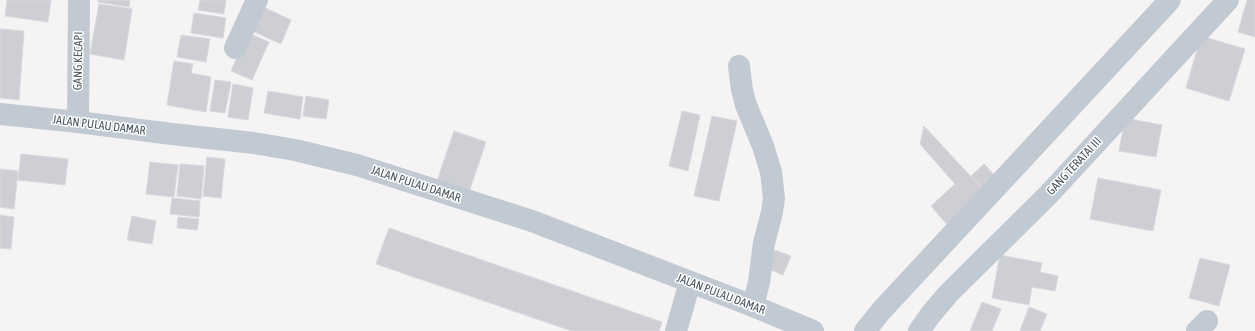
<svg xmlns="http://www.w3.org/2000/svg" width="1255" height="331" font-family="'Asap Condensed',sans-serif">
	<rect width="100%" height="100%" fill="#f5f3f3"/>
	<g fill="#cdcfd5" stroke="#d7d9de">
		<polygon points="7,0 51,0 48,22 5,16"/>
		<polygon points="98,0 130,0 129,7 98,2"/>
		<polygon points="200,0 226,0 224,14 198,10"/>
		<polygon points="1247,0 1255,0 1255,37 1238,32"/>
		<polygon points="99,4 132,9 124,60 90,54"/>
		<polygon points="259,5 291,20 281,44 248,29"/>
		<polygon points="194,13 226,18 223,38 191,33"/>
		<polygon points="0,29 24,31 19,100 0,98"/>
		<polygon points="248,33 269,42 252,80 231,71"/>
		<polygon points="181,35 210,39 206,62 177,57"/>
		<polygon points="1201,36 1245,49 1229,101 1186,88"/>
		<polygon points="174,61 193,64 191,73 211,77 206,112 167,105"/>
		<polygon points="215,80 231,82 225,113 210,111"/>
		<polygon points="233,84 253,88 248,120 228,117"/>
		<polygon points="268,91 303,97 300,119 264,113"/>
		<polygon points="306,96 329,100 326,119 303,116"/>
		<polygon points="682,111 700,115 688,171 669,166"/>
		<polygon points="712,116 737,121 719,201 694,196"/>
		<polygon points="1125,118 1162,125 1156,157 1119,151"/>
		<polygon points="924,126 987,194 950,228 931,206 955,184 920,144"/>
		<polygon points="454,131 486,142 468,195 436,184"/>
		<polygon points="21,154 68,159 65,185 18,180"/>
		<polygon points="207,157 225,159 221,198 203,196"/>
		<polygon points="150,162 178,165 174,197 146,194"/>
		<polygon points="180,164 204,166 201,199 177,196"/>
		<polygon points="984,164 998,179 985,191 971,176"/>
		<polygon points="0,169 18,171 14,209 0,207"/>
		<polygon points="1098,178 1161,190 1153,231 1090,219"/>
		<polygon points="172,198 200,201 199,217 170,214"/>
		<polygon points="0,215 14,217 11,249 0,248"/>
		<polygon points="132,216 156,221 152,244 127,240"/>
		<polygon points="178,217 199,219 197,230 177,228"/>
		<polygon points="389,228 662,322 659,331 572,331 376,264"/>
		<polygon points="775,250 791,256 783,275 767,268"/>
		<polygon points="1000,255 1042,263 1040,272 1058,276 1055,291 1032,287 1029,305 992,298"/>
		<polygon points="1200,258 1230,265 1219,306 1189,298"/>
		<polygon points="982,302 1001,309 992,331 970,331"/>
		<polygon points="1029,307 1047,314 1040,331 1020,331"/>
	</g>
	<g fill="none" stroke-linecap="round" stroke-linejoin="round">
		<g stroke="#c1cad2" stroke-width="22">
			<polyline points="235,48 257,0"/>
			<polyline points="739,66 742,90 746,105 763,146 771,172 774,198 772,212 764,243 759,282 753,306"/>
			<polyline points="0,114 78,122 172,134 254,143 295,150 357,165 532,221 753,306 813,331"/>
			<polyline points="78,122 79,0"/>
			<polyline points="676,331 690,282"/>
			<polyline points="865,331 881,311 1170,0"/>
			<polyline points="919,331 931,314 949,293 1049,194 1228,0"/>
			<polyline points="1197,331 1207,321"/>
		</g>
	</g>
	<g text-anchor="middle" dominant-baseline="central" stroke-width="3" stroke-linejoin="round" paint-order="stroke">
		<g font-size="12" fill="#4a5661" stroke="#fff">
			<text transform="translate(78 61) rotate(-89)">GANG KECAPI</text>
			<text transform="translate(99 125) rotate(7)">JALAN PULAU DAMAR</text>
			<text transform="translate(1074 166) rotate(-47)">GANG TERATAI III</text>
			<text transform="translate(416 184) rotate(18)">JALAN PULAU DAMAR</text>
			<text transform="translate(721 294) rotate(21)">JALAN PULAU DAMAR</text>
		</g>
	</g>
</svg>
